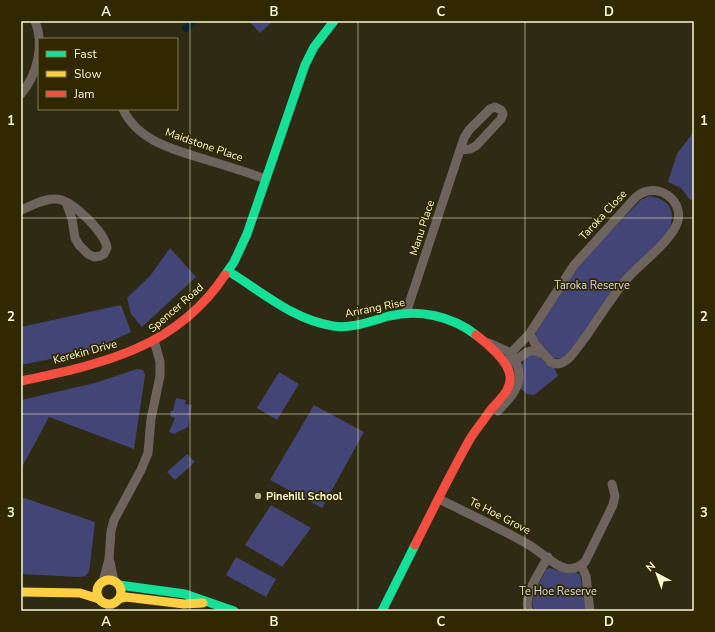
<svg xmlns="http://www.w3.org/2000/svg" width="715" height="632" font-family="'Nunito Sans',sans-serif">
	<rect width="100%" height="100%" fill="#2e2a13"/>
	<g fill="#434576">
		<polygon points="249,21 269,21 271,23 260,33"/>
		<polygon points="694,131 694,199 690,200 681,188 668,182 677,154"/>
		<path d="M650,196C672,200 677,214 667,234L565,356L561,359L553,358L537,340L536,332L574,272L586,256L638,203L642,199Z"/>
		<polygon points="170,248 196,277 142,327 131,314 127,298 150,276"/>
		<polygon points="121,305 131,332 90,351 21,365 21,327"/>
		<path d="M527,355L539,356L547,364L554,367L558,376L534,395L527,394L521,389C523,378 518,363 527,355Z"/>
		<polygon points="137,369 143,370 145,375 134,449 49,417 21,469 21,400 95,383"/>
		<polygon points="279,372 299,384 277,420 257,408"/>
		<polygon points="176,398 186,400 185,404 192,405 188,427 174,434 169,432 175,418 170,416 171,411 173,411"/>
		<polygon points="314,405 364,432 322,508 270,480"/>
		<polygon points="187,454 195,462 175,480 167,472"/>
		<polygon points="21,497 95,522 89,572 85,576 80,577 21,574"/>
		<polygon points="271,505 311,528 282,567 245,545"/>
		<polygon points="236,557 276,579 266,597 226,575"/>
		<path d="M549,568L568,573L576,572L580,575L586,608L585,611H536C525,601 541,581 546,570Z"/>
	</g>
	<polygon fill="#08262c" points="189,21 199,21 186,33 181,28"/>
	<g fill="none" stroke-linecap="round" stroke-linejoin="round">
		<g stroke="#6e635d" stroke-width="9">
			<path d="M21,94C37,75 45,45 35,21"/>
			<path d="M123,109C138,142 176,150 207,160C227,166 246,172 266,179"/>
			<path d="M21,210C32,206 44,198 56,199C72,199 106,234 107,248L104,254L100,256L94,257L88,254L79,245L75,238L72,219L66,202"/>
			<polyline points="406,313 464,138 469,130 490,109 495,107 501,110 503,114 501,119 476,146 470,149 461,150"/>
			<path d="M489,343L511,353C528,379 516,392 498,411"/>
			<path d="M512,362C525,356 527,346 543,354"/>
			<path d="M508,369V362L511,353L530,333L574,265L635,198C656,178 688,202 676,226C664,248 640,263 624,282C611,299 599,317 587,335C581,343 575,352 568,359C562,363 558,366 551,362L535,344L530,333"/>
			<path d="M439,499C469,514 500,528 529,545C540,551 554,566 565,568C572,570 579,567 585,562L613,505L615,496L612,484"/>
			<polyline points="110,562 114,581"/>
			<polyline points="581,565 586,576 590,611"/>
			<polyline points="103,582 109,559 111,531 114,520 141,470 148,453 151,419 160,376 160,362 154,340"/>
			<polyline points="109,611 110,605"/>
			<path d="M529,611C521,598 541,570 548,557"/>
		</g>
		<g stroke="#16e098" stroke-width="9">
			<path d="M228,271C261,291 293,320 333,326C352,329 371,321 389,316C419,309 452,316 476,335"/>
			<polyline points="225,275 234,262 247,234 305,65 314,47 334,21"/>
			<polyline points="119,585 185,594 234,611"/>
			<polyline points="382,611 415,545"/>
		</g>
		<g stroke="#ffcf43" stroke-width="9">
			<circle cx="109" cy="592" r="12"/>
			<polyline points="21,592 80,593 99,599"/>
			<polyline points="119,599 126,597 184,604 203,603"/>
		</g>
		<g stroke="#f24e42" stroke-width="9">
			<path d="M21,381C101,364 176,349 225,275"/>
			<path d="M415,545C433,510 450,474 470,439C475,430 483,422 489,412C497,401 512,391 510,376C509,362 487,343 476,335"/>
		</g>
	</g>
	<path fill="none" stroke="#fcf6d1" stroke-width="1" stroke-opacity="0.55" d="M190,21V611M358,21V611M525,21V611M21,218H694M21,414H694"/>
	<circle fill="#b4af8e" stroke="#2f2800" stroke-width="1.5" cx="258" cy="496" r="4"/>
	<g text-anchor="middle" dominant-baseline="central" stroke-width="3.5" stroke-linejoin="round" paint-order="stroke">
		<g font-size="11" fill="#fcf6d1" stroke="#2f2800">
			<text transform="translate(204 145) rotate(19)">Maidstone Place</text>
			<text transform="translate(603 215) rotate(-47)">Taroka Close</text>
			<text transform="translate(422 228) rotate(-72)">Manu Place</text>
			<text transform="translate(176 308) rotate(-41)">Spencer Road</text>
			<text transform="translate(375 308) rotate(-11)">Arirang Rise</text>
			<text transform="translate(85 352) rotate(-15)">Kerekin Drive</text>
			<text transform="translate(500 516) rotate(27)">Te Hoe Grove</text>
		</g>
		<g font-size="11" fill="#d9dbef" stroke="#2f2800">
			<text x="592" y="285">Taroka Reserve</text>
			<text x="558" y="591">Te Hoe Reserve</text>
		</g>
		<g font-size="11" font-weight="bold" fill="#fcf6d1" stroke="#2f2800" text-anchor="start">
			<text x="266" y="496">Pinehill School</text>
		</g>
	</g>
	<rect width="715" height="632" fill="none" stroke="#2f2800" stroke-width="44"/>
	<rect x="38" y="38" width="140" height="72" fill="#2f2800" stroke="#817a54"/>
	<rect x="46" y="51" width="20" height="6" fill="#16e098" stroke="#817a54"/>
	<text x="74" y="58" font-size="12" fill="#fcf6d1">Fast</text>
	<rect x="46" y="71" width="20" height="6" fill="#ffcf43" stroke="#817a54"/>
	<text x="74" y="78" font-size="12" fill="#fcf6d1">Slow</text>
	<rect x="46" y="91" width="20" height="6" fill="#f24e42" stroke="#817a54"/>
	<text x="74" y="98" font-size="12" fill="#fcf6d1">Jam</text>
	<g transform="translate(657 574) rotate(319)" stroke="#2f2800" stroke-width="3" paint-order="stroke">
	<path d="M0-3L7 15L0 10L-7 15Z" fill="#fcf6d1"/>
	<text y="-6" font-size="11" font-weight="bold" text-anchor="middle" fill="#fcf6d1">N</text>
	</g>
	<rect x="22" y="22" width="671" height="588" fill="none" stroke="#fcf6d1" stroke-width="1.5"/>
	<g font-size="13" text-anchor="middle" font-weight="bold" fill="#fcf6d1">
		<text x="106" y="16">A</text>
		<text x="274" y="16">B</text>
		<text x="441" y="16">C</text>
		<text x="609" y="16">D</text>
		<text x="11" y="125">1</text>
		<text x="704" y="125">1</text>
		<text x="11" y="321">2</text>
		<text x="704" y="321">2</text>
		<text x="11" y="517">3</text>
		<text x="704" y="517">3</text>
		<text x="106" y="626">A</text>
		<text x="274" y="626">B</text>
		<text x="441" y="626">C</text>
		<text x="609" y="626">D</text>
	</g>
</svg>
